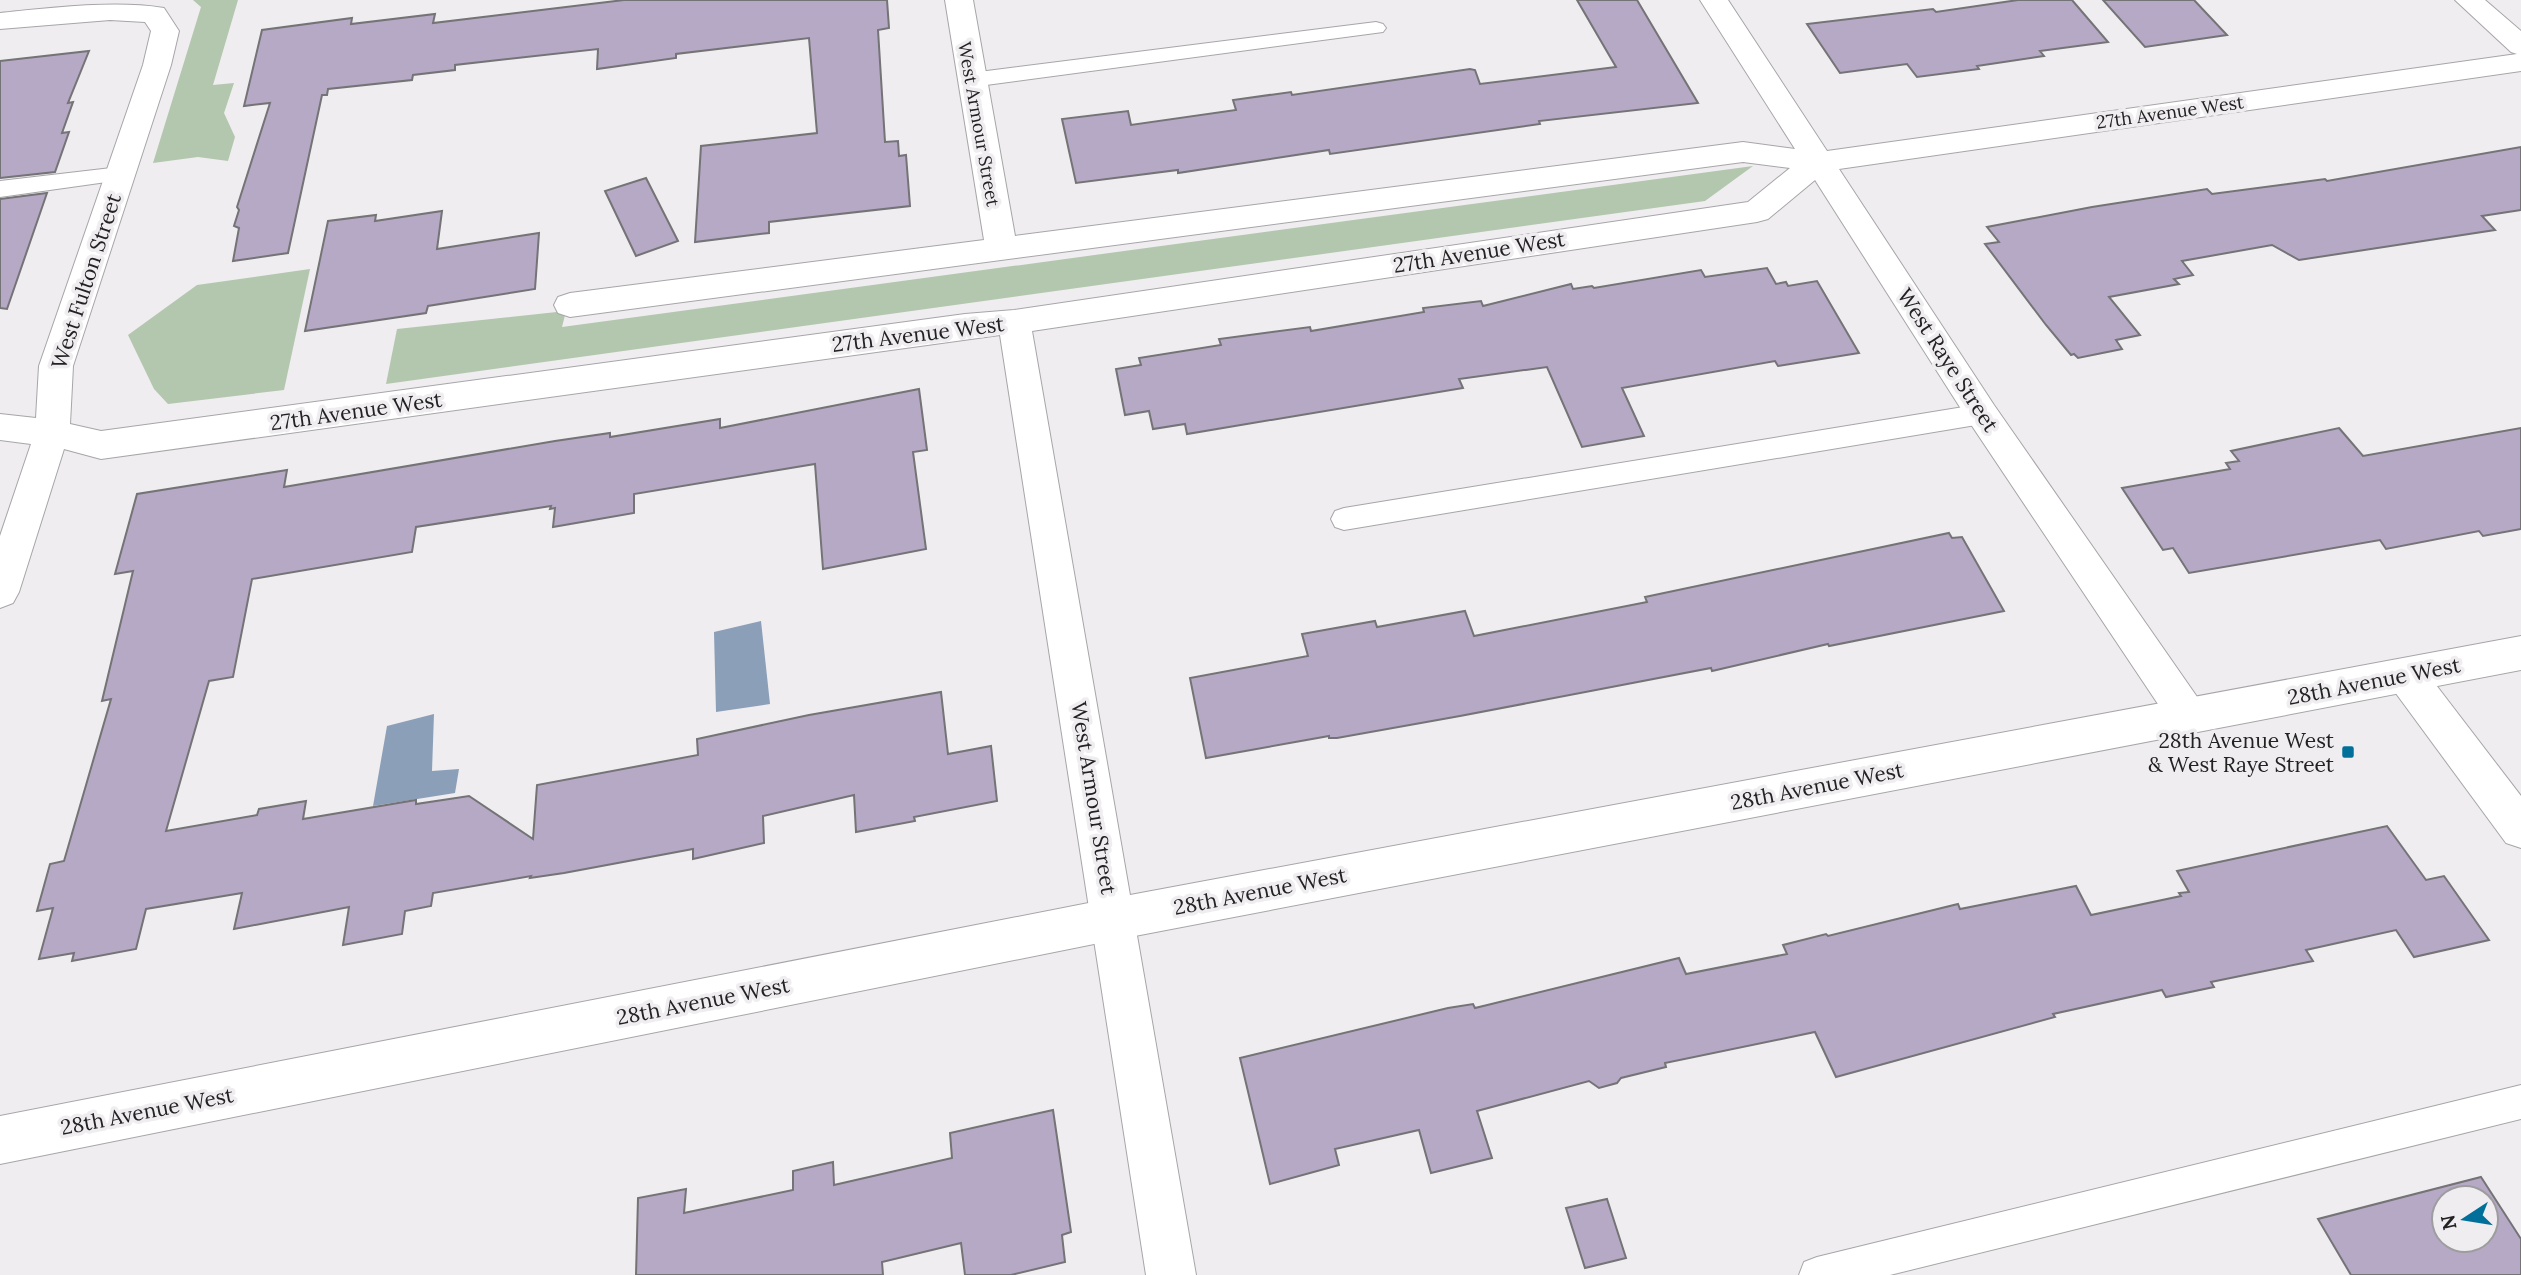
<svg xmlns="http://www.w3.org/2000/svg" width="2521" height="1275" font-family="Lora,serif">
	<rect width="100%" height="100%" fill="#efedf0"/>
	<g fill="#b2c7ad">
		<polygon points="193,0 238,0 213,85 234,83 224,113 235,137 228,161 198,157 153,163 201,7"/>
		<polygon points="1753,166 1705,201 386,384 397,329 566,311 562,327"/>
		<polygon points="310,269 284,390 168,404 154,389 128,335 197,285"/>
	</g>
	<g fill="#8b9fb8">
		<polygon points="761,621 770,704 716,712 714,632"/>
		<polygon points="434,714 432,771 459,769 455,793 373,806 387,726"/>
	</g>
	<g fill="#b6a9c5" stroke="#747376" stroke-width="2" fill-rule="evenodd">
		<polygon points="624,0 887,0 889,28 878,30 885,142 898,141 899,156 906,155 910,206 769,222 769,233 695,242 701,146 817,133 809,38 676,54 676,58 597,69 598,49 455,65 455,70 413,75 412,80 328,89 327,95 322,95 288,253 233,261 239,228 234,226 239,210 237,207 270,103 244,106 262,30 352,18 351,24 435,14 433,23"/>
		<polygon points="1577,0 1637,0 1698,103 1539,121 1540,124 1330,154 1329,150 1178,173 1178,170 1076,183 1062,119 1128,111 1131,125 1236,110 1233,100 1291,92 1292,95 1470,69 1475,70 1480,84 1616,67"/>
		<polygon points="2018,0 2072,0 2108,42 2040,51 2044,56 1977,66 1979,69 1917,77 1907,64 1840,73 1807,24 1933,9 1936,12"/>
		<polygon points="2103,0 2194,0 2227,35 2145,47"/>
		<polygon points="89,51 68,103 73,102 62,133 69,132 55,172 0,178 0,61"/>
		<polygon points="2521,147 2521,210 2482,216 2495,230 2299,260 2272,245 2182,261 2193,275 2174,279 2179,284 2109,297 2140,335 2116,340 2122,349 2078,358 2074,354 2071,355 2046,325 1985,244 1999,242 1987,227 2092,207 2207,189 2212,194 2325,179 2327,181"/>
		<polygon points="646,178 678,241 636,256 605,191"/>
		<polygon points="47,193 7,309 0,308 0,199"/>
		<polygon points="442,211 437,249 539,233 535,289 428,306 426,313 305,331 328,221 376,215 375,221"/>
		<polygon points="1767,268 1776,284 1786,282 1788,286 1817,281 1859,353 1778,366 1775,361 1622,388 1644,436 1582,447 1547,367 1459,379 1463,388 1187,434 1185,424 1153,429 1149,411 1125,415 1116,369 1141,365 1139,358 1221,345 1219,339 1310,327 1311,331 1424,312 1423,308 1481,301 1483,306 1571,284 1573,289 1592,286 1594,288 1701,270 1705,277"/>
		<polygon points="919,389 927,450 913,452 926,549 823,569 815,464 634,494 634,513 553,527 555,508 550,509 551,506 416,527 412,552 252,579 233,677 209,681 166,831 257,815 259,809 306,801 303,819 416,800 416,804 469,796 533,839 537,785 698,755 697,739 809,715 941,692 948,754 991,746 997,801 914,817 915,821 856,832 854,795 763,816 764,843 693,859 693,849 564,873 530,878 531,876 433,893 431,906 405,911 402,934 343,945 349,907 234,929 242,893 146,909 136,949 72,961 74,953 39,959 53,908 37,911 50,864 64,861 111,699 102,701 133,571 115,574 137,494 287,470 284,487 555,441 610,433 610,437 720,419 720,428"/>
		<polygon points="2339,428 2363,456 2521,428 2521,529 2483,536 2479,531 2386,549 2380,540 2189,573 2173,548 2163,550 2122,488 2230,469 2226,463 2239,461 2231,451"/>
		<polygon points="1949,533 1952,538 1962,537 2004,611 1829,646 1828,644 1712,671 1711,668 1460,716 1337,738 1329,738 1329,736 1206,758 1190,678 1308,656 1302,634 1375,621 1377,627 1465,611 1474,636 1647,602 1645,597"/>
		<polygon points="2387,826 2426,880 2444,876 2489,940 2414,957 2396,930 2306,950 2313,961 2211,982 2214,987 2166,997 2162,990 2053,1014 2055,1017 1836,1077 1815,1032 1665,1063 1666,1067 1621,1078 1617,1083 1599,1088 1589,1081 1477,1111 1492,1158 1431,1173 1419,1130 1335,1149 1339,1165 1270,1184 1240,1058 1448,1008 1473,1004 1475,1008 1679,958 1686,974 1787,954 1783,945 1826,934 1828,936 1958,904 1960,909 2076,886 2091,915 2181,896 2179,893 2189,892 2177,871"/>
		<polygon points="1053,1110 1071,1232 1062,1235 1065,1262 1011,1275 965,1275 961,1243 882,1262 883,1275 636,1275 638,1198 686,1189 684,1213 793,1190 793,1171 833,1162 834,1185 952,1158 950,1133"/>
		<path d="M2481,1177L2521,1239V1275H2351L2318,1219ZM2444,1198H2486V1240H2444Z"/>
		<polygon points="1607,1199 1626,1258 1585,1268 1566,1208"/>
	</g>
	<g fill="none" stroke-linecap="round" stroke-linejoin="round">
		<g stroke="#a7a5a8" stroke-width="2">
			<g id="service">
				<polygon points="1376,22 1383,24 1386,28 1383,32 971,87 964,85 961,80 964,75 971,73"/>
				<polygon points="120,167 128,169 131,174 128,179 0,197 0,181"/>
				<polygon points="1982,404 1991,407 1995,414 1991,421 1982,424 1344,530 1335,527 1331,519 1335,511 1344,508"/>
				<polygon points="2521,1085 2521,1119 1890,1275 1799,1275 1804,1262 1817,1257"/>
			</g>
		</g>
		<g stroke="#a7a5a8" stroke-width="2">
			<g id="minor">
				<path d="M945,0H973L1015,236L1743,142L1795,149L1700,0H1728L1827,151L2517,54L2511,52L2455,0H2485L2521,31V71L1839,169L1994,405L2202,704L2208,716L2202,728L2188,734L2174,728L1970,423L1815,180L1768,219L1757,222L1032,331L1196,1275H1146L1000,335L101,459L64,449L19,592L13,603L0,608V536L31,444L0,440V414L36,418L39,366L143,65L151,31L145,22L110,20L0,29V13C52,8 113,0 164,8L179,31L171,65L73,366L70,424L101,431L965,314L1014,310L1748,202L1790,168L1743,162L570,317L558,313L554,305L558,297L570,293L984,240Z"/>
				<polygon points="2406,659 2420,664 2521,796 2521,848 2506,843 2392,688 2386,676 2392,664"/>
			</g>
		</g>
		<g stroke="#a7a5a8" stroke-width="2">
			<polygon id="tertiary" points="2521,636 2521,670 1114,940 0,1164 0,1116 1114,898"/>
		</g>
		<use href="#service" fill="#fff" fill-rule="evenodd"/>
		<use href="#minor" fill="#fff" fill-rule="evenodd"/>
		<use href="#tertiary" fill="#fff" fill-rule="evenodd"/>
	</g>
	<rect fill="#00709b" stroke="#efedf0" stroke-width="2.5" x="2341" y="745" width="14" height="14" rx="3.5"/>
	<g text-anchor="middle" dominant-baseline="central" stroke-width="7" stroke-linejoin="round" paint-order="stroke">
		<g font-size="18" fill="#232223" stroke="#efedf0">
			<text transform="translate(2170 112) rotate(-8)">27th Avenue West</text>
			<text transform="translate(979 124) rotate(80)">West Armour Street</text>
		</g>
		<g font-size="21" fill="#232223" stroke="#efedf0">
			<text transform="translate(1479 252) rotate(-9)">27th Avenue West</text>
			<text transform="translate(86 281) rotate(-72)">West Fulton Street</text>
			<text transform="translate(918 334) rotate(-7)">27th Avenue West</text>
			<text transform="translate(1948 360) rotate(57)">West Raye Street</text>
			<text transform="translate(356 411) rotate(-8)">27th Avenue West</text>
			<text transform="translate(2374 681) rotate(-11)">28th Avenue West</text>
			<text transform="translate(1817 786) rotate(-11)">28th Avenue West</text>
			<text transform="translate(1094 798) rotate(81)">West Armour Street</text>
			<text transform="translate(1260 891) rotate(-11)">28th Avenue West</text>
			<text transform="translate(703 1001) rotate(-11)">28th Avenue West</text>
			<text transform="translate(147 1111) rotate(-11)">28th Avenue West</text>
		</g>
		<g font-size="21" fill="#232223" stroke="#efedf0" text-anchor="end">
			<text x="2334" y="740">28th Avenue West<tspan x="2334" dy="24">&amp; West Raye Street</tspan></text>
		</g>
	</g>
	<g transform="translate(2465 1219) rotate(258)"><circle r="33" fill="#efedf0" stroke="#9d9c9e" stroke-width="2"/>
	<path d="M0-5L12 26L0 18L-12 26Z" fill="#00709b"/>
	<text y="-10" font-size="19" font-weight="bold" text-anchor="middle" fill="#232223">N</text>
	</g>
</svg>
